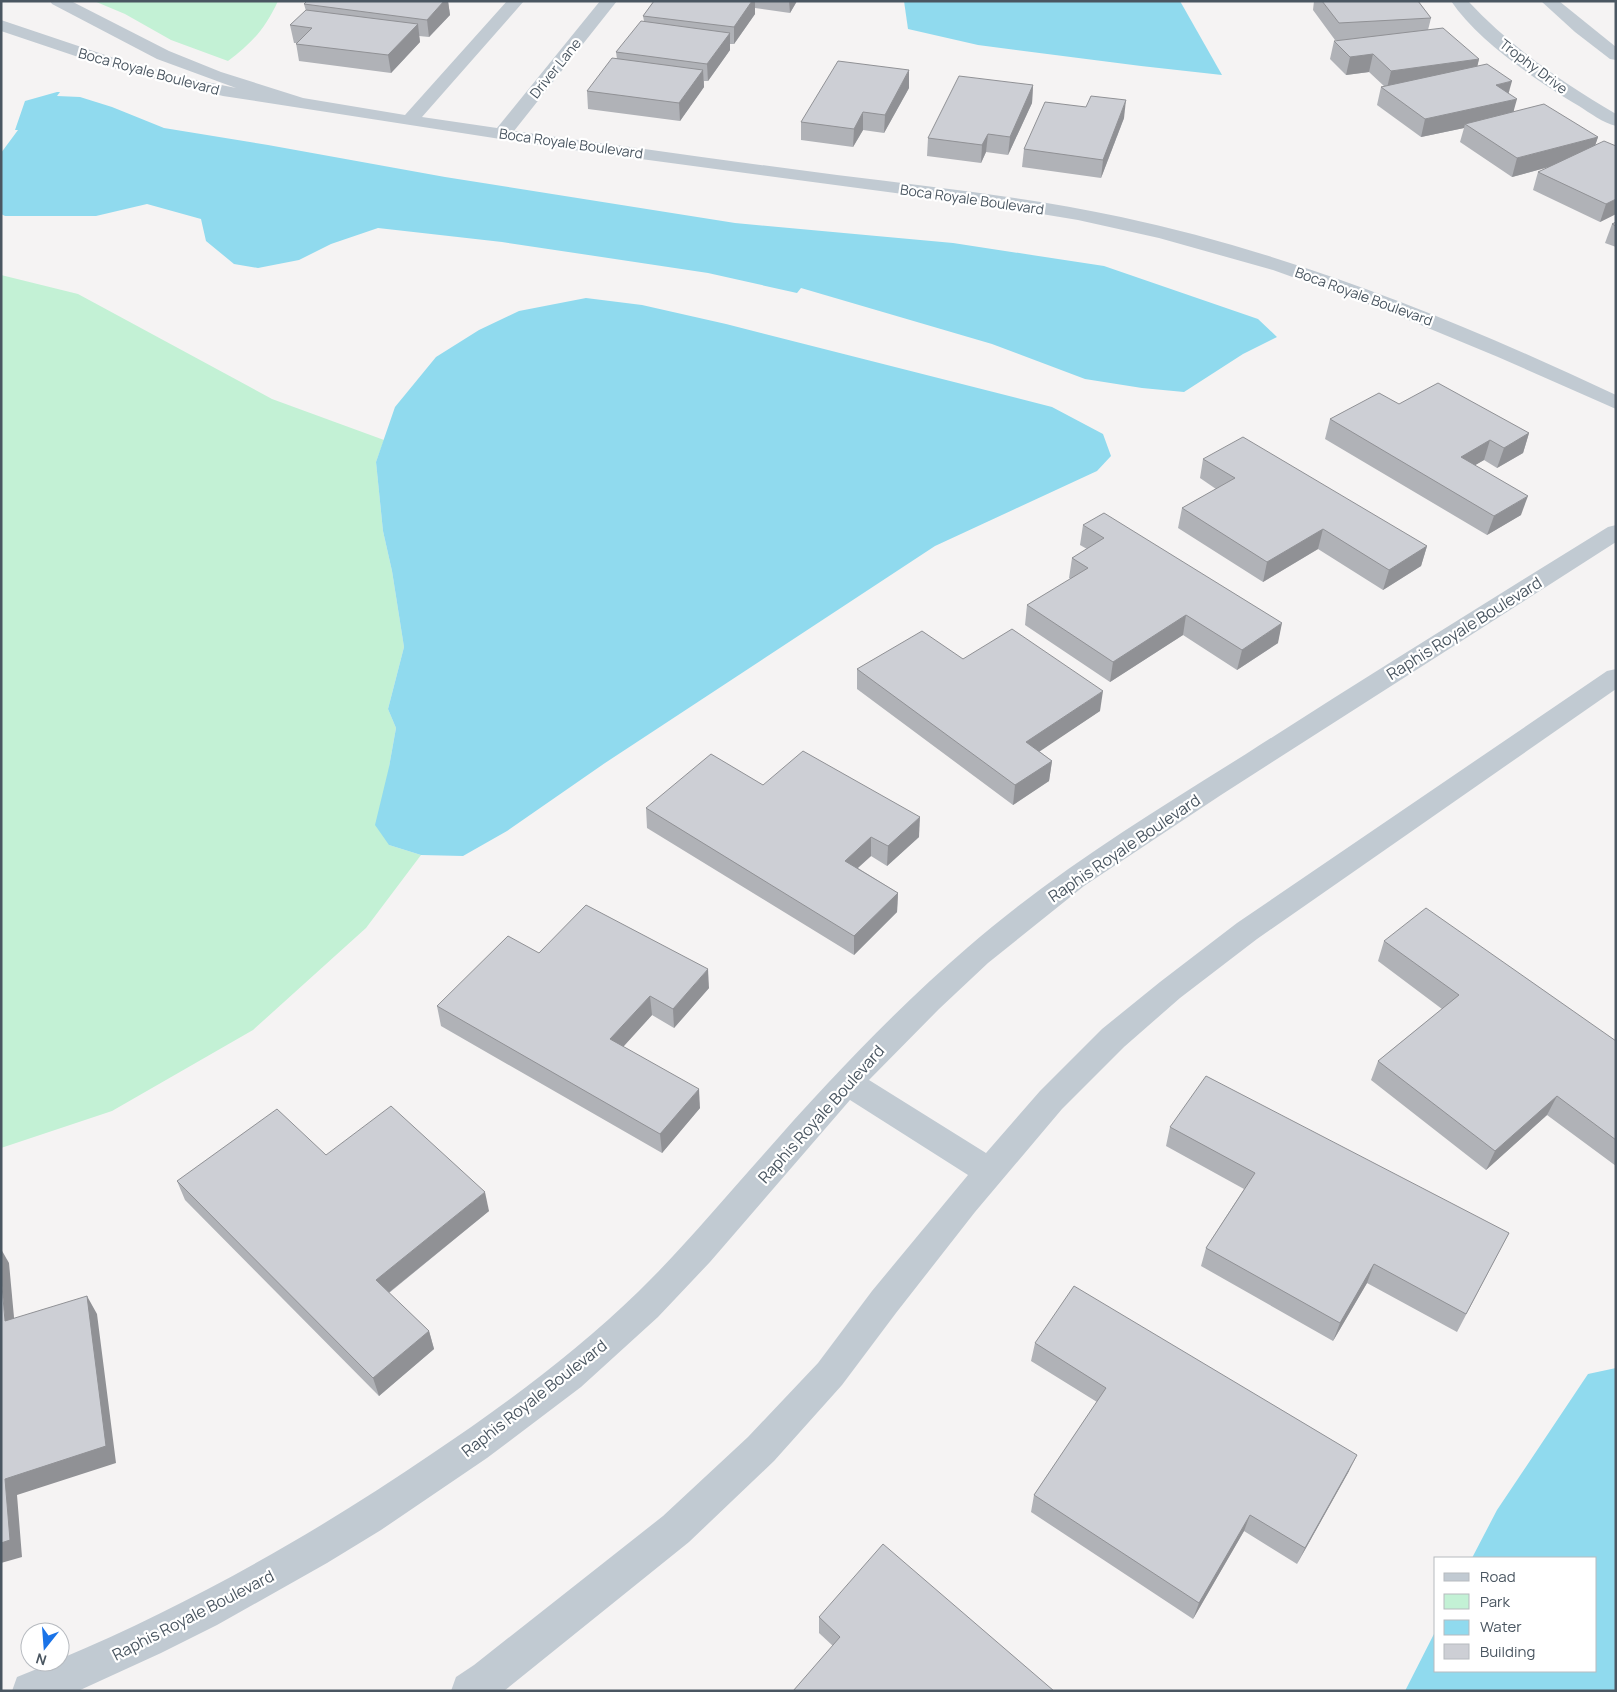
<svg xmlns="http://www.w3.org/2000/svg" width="1617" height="1692" font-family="Manrope,sans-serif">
	<rect width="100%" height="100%" fill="#f5f3f3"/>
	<g fill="#c3f1d5">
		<path d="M94,1H278C265,29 252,43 228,61L171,40L125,14Z"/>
		<polygon points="1,275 78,294 272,399 384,440 376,462 383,531 392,571 404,647 388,709 396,728 389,767 389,845 421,855 366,928 253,1030 112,1111 1,1148"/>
	</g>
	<g fill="#90daee">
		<polygon points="904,1 1180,1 1222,75 1141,66 978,45 908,29"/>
		<polygon points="57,92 60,92 57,96 80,97 112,107 164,128 268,145 445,177 735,223 953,243 1104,266 1258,319 1277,337 1243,354 1184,392 1142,388 1085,379 992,344 801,288 797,293 708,273 502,242 378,228 331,244 299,260 258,268 234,264 206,241 201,219 147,204 96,216 5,216 1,214 1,153 18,130 15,130 25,101"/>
		<polygon points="586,298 642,305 726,324 1052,407 1103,434 1111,456 1097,471 935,546 605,763 507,831 463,856 421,855 389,845 375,825 389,767 396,728 388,709 404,647 392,571 383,531 376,462 395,407 436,357 479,330 519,311"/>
		<polygon points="1616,1368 1616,1691 1405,1691 1436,1630 1436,1671 1596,1671 1596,1558 1472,1558 1497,1510 1588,1374"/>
	</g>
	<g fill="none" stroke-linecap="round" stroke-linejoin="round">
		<g fill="#c1cad2" fill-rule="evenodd">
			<path d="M50,1H71L169,51L221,72L303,98L405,115L507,1H524L422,117L497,128L600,1H617L514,131C622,146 729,161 837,175C932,187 1027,197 1121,217C1293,254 1457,320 1616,395V409L1498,357L1387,311L1273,270L1159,238L1078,220L993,206L559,148L223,96L105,66L1,31V20L117,59L187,78L236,88L157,59L52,4Z"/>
			<path d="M1451,1H1468C1511,47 1561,82 1616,114V126C1603,123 1590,113 1579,106C1537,81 1479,42 1451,1Z"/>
			<polygon points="1541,1 1559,1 1616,47 1616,60 1610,59 1575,32"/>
			<path d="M1616,525V542L1221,795L1084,886L988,963L939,1009L869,1080L986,1153L1040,1091L1102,1029L1160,982L1237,923L1607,671L1616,669V689L1257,939L1180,998L1124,1047L1062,1109L975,1212L896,1313L842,1385L774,1461L689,1542L504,1691H451L456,1677L474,1665L663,1516L748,1437L818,1363L872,1291L968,1175L850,1100L710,1262L658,1317L581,1387L487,1458L381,1530L327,1563L217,1625L161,1653L78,1691H12L17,1677L54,1662H60V1659C191,1604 316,1533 433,1453C506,1404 576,1352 639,1291C683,1248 722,1201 763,1155C827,1082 894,1011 967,948C1053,873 1150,814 1246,754C1366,677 1487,602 1608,527Z"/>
		</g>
	</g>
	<g fill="#b0b2b7">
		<polygon points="307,1 448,1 450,15 429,37 419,36 420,42 391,73 299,61 296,43 294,43 290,25 306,11 304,4"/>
		<polygon points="654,1 797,1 790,13 755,8 755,14 734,44 730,44 730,50 708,81 704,81 704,87 680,121 588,109 587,91 617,59 616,52 644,21 643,16"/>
		<polygon points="1314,1 1418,1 1431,18 1428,30 1479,59 1477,66 1509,94 1514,111 1598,137 1595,145 1616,214 1600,222 1533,190 1538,172 1549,167 1512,177 1460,142 1464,128 1421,137 1377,105 1381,87 1384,86 1369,72 1346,75 1330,59 1334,41 1347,40 1335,40 1313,10"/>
		<polygon points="1033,85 1032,103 1008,155 986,152 981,163 927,156 928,138"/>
		<polygon points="909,88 884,133 863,130 853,147 801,140 801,122"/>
		<polygon points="1124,118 1101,178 1022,167 1024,149"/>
		<polygon points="1616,222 1616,247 1605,243 1612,224"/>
		<polygon points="1399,404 1529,433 1523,453 1497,468 1484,460 1475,465 1521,515 1487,535 1325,439 1330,419"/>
		<polygon points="1203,459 1427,546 1421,566 1383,590 1318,549 1263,582 1178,528 1182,508 1216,489 1200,478"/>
		<polygon points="1083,525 1278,643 1237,670 1183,635 1110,682 1025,625 1027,605 1071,579 1069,578 1072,558 1087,549 1080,545"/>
		<polygon points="963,659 1100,711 1039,751 1052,761 1049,781 1013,805 857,689 857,669"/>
		<polygon points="763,785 919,837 887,866 871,856 858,868 898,893 897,912 854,955 647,828 646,808"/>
		<polygon points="1384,941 1616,1041 1616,1166 1547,1115 1486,1170 1371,1080 1378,1061 1442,1009 1378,961"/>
		<polygon points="539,953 709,988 674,1028 652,1015 623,1047 700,1108 662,1153 441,1026 437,1006"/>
		<polygon points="1170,1127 1509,1233 1457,1332 1367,1283 1333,1341 1201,1266 1206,1248 1244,1189 1166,1146"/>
		<polygon points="326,1155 489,1211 389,1293 429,1331 434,1349 379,1396 185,1200 177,1181"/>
		<polygon points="1035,1343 1349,1471 1297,1564 1244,1531 1193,1619 1031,1512 1034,1495 1097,1402 1031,1361"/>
		<polygon points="819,1617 1054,1691 833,1646 819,1633"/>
	</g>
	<g fill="#909195">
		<polygon points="444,1 448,1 450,15 429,37 427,20"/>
		<polygon points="752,1 755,1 755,14 734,44 734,27"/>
		<polygon points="789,1 797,1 790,13"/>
		<polygon points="418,24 420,42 391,73 388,55"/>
		<polygon points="730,33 730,50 708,81 707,64"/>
		<polygon points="1373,54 1369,72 1346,75 1350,57"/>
		<polygon points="1479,59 1475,77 1387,88 1391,71"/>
		<polygon points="703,70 704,87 680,121 679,103"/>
		<polygon points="909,70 909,88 884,133 885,115"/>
		<polygon points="1512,81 1507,99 1496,85"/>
		<polygon points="1033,85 1032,103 1008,155 1010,137"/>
		<polygon points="1517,99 1512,117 1465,124 1464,128 1421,137 1425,119"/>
		<polygon points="1126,100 1124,118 1101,178 1103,160"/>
		<polygon points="863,112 863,130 853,147 854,129"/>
		<polygon points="988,134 986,152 981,163 982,145"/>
		<polygon points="1598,137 1592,155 1512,177 1517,158"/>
		<polygon points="1616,199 1616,214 1600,222 1606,204"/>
		<polygon points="1529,433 1523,453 1497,468 1504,448"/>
		<polygon points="1490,440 1484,460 1455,477 1461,457"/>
		<polygon points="1528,496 1521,515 1487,535 1494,516"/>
		<polygon points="1323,529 1318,549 1263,582 1267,562"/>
		<polygon points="1427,546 1421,566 1383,590 1389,570"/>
		<polygon points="1186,615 1183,635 1110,682 1113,662"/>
		<polygon points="1282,623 1278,643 1237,670 1242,650"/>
		<polygon points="1103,691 1100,711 1024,762 1026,742"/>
		<polygon points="1052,761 1049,781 1013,805 1015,785"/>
		<polygon points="920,817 919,837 887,866 888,846"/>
		<polygon points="871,837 871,856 844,880 845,861"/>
		<polygon points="898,893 897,912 854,955 854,936"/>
		<polygon points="708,969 709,988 674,1028 673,1009"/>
		<polygon points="650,996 652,1015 612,1059 610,1039"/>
		<polygon points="699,1089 700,1108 662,1153 660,1134"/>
		<polygon points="1557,1096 1547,1115 1486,1170 1495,1151"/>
		<polygon points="485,1192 489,1211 382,1298 376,1280"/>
		<polygon points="1,1249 9,1263 16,1339 5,1321 1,1274"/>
		<polygon points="1374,1264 1367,1283 1333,1341 1340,1323"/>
		<polygon points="87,1296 97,1314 116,1463 17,1495 22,1557 1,1563 1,1543 5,1479"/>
		<polygon points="429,1331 434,1349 379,1396 373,1378"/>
		<polygon points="1357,1455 1349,1471 1297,1564 1305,1548"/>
		<polygon points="1250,1515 1244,1531 1193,1619 1199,1603"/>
	</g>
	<g fill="#cdcfd5" stroke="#909195">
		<polygon points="307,1 444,1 427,20 304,4"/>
		<polygon points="654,1 752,1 734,27 643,16"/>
		<polygon points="1322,1 1418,1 1431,18 1339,23"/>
		<polygon points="306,10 418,24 388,55 296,44 312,28 290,25"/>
		<polygon points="641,21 730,33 707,64 616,52"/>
		<polygon points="1443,28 1479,59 1391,71 1373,54 1350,57 1334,41"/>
		<polygon points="612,58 703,70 679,103 587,91"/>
		<polygon points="838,61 909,70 885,115 863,112 854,129 801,122"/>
		<polygon points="1487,64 1512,81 1496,85 1517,99 1425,119 1381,87"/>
		<polygon points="959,76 1033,85 1010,137 988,134 982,145 928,138"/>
		<polygon points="1091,96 1126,100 1103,160 1024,149 1045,102 1086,107"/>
		<polygon points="1544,104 1598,137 1517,158 1465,124"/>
		<polygon points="1604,141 1616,146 1616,199 1606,204 1538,172"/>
		<polygon points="1616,222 1616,226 1612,224"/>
		<polygon points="1438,383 1529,433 1504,448 1490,440 1461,457 1528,496 1494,516 1330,419 1379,393 1399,404"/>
		<polygon points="1243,437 1427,546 1389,570 1323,529 1267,562 1182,508 1235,478 1203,459"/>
		<polygon points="1104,513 1282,623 1242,650 1186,615 1113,662 1027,605 1088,568 1072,558 1104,538 1083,525"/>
		<polygon points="1012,629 1103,691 1026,742 1052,761 1015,785 857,669 922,631 963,659"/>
		<polygon points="803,751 920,817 888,846 871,837 845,861 898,893 854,936 646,808 711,754 763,785"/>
		<polygon points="586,905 708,969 673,1009 650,996 610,1039 699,1089 660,1134 437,1006 508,936 539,953"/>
		<polygon points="1426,908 1616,1041 1616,1140 1557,1096 1495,1151 1378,1061 1459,995 1384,941"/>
		<polygon points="1206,1076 1509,1233 1466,1314 1374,1264 1340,1323 1206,1248 1255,1173 1170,1127"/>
		<polygon points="391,1106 485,1192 376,1280 429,1331 373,1378 177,1181 277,1109 326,1155"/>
		<polygon points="1,1274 5,1321 87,1296 106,1446 5,1479 10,1540 1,1543"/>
		<polygon points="1074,1286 1357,1455 1305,1548 1250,1515 1199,1603 1034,1495 1106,1388 1035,1343"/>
		<polygon points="883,1544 1054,1691 793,1691 840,1637 819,1617"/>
	</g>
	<g text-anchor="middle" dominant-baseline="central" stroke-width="4.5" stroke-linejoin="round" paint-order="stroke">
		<g font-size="14" fill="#4a5661" stroke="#fff">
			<text transform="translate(1534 66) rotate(37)">Trophy Drive</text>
			<text transform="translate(555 68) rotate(-51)">Driver Lane</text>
			<text transform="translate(149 71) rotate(15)">Boca Royale Boulevard</text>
			<text transform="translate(571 143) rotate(8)">Boca Royale Boulevard</text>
			<text transform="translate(972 199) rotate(8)">Boca Royale Boulevard</text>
			<text transform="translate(1364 296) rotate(20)">Boca Royale Boulevard</text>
		</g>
		<g font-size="16" fill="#4a5661" stroke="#fff">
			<text transform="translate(1464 628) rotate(-32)">Raphis Royale Boulevard</text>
			<text transform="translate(1124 848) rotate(-34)">Raphis Royale Boulevard</text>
			<text transform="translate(821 1114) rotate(-48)">Raphis Royale Boulevard</text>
			<text transform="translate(534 1398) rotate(-38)">Raphis Royale Boulevard</text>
			<text transform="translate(193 1615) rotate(-27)">Raphis Royale Boulevard</text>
		</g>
	</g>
	<rect width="1617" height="1692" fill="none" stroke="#4a5661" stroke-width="5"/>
	<rect x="1434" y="1557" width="162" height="115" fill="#ffffff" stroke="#b7bbc0"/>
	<rect x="1444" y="1573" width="25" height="8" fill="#c1cad2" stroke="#b7bbc0"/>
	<text x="1480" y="1582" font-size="15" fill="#4a5661">Road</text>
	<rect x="1444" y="1594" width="25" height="15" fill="#c3f1d5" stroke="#b7bbc0"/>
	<text x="1480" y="1607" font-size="15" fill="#4a5661">Park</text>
	<rect x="1444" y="1620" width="25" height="15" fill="#90daee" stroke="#b7bbc0"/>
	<text x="1480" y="1632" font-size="15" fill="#4a5661">Water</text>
	<rect x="1444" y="1644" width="25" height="15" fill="#cdcfd5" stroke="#b7bbc0"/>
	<text x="1480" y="1657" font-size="15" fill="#4a5661">Building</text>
	<g transform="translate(45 1647) rotate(197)"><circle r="24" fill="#ffffff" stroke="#b7bbc0"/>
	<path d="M0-4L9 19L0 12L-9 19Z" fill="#1a73e8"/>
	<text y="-8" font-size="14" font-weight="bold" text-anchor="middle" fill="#4a5661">N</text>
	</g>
</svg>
